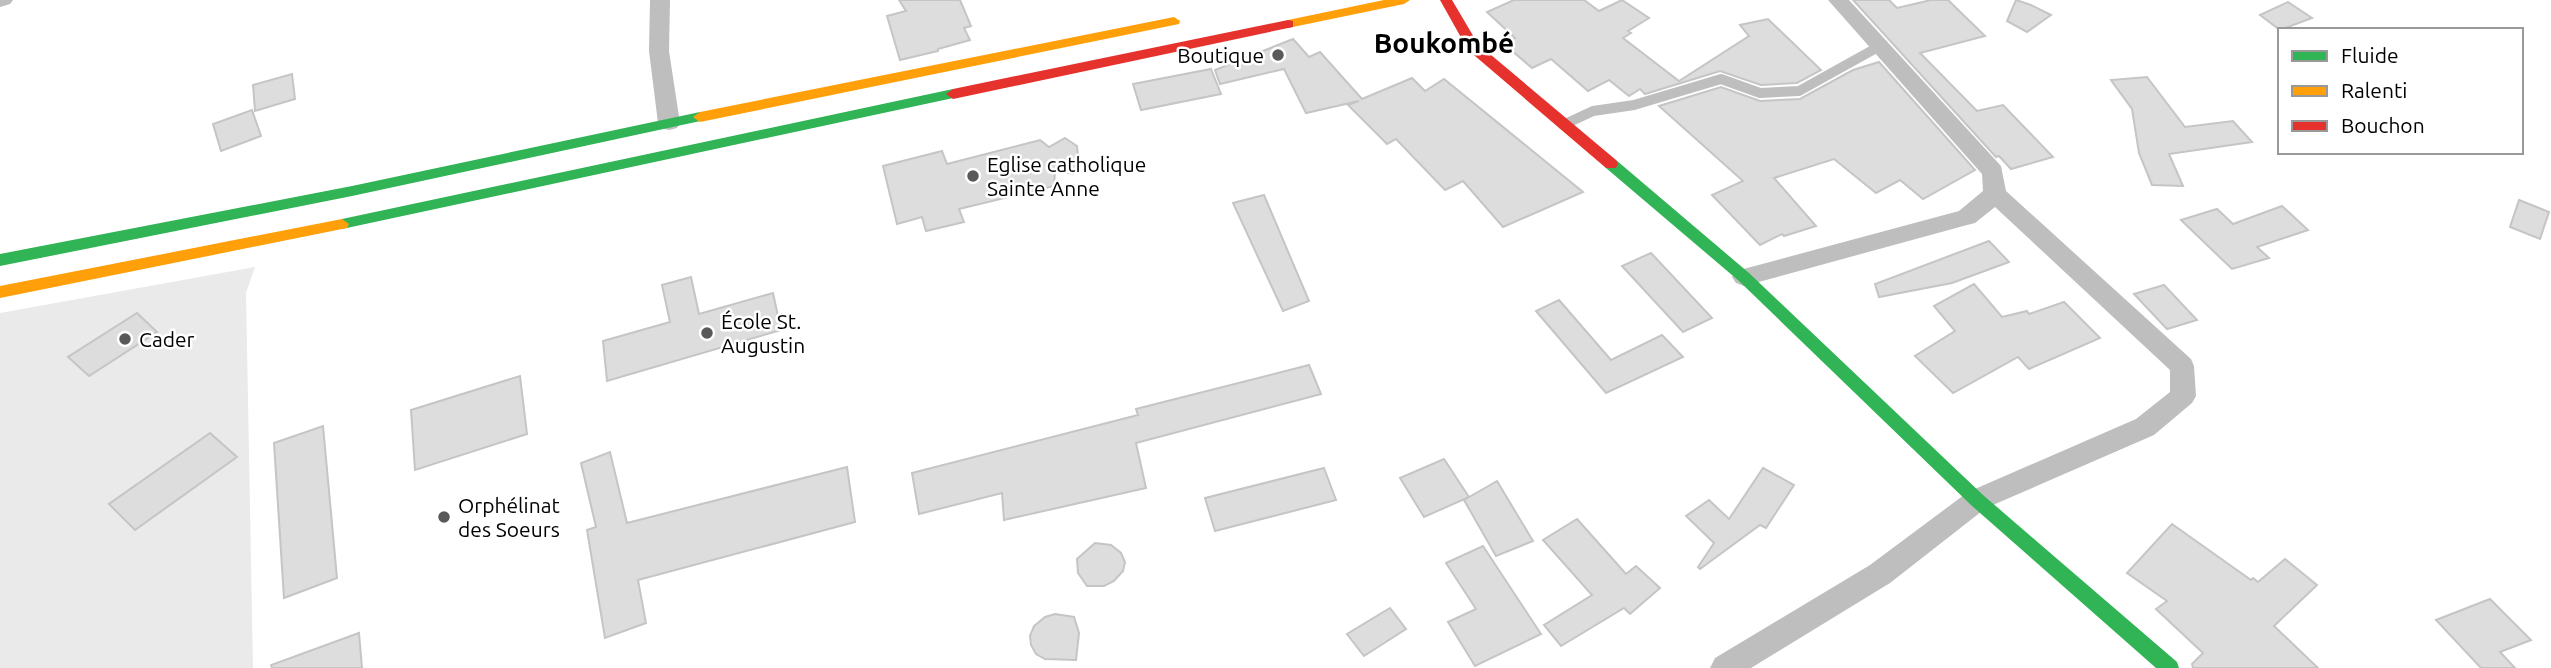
<svg xmlns="http://www.w3.org/2000/svg" width="2551" height="668" font-family="Ubuntu,sans-serif">
	<rect width="100%" height="100%" fill="#fff"/>
	<polygon fill="#eaeaea" points="255,267 246,293 253,668 0,668 0,313"/>
	<g fill="#ddd" stroke="#c5c5c5" stroke-width="2">
		<polygon points="899,0 960,0 971,26 964,28 970,40 938,49 938,51 900,60 887,16 906,11"/>
		<polygon points="1514,0 1584,0 1599,11 1622,0 1649,18 1628,31 1631,33 1623,38 1679,81 1749,36 1740,25 1768,19 1821,70 1797,83 1761,85 1720,71 1645,94 1640,89 1629,96 1609,80 1588,91 1551,59 1532,68 1503,43 1515,38 1487,12"/>
		<polygon points="1853,0 1889,0 1897,8 1931,0 1948,0 1985,36 1920,53 1977,111 2003,105 2053,157 2011,169 1999,156 1996,157"/>
		<polygon points="2016,0 2031,5 2051,15 2027,32 2007,21"/>
		<polygon points="2288,2 2312,18 2280,30 2260,15"/>
		<polygon points="1293,39 1309,57 1320,52 1362,99 1412,78 1425,91 1444,79 1583,192 1503,227 1463,181 1445,190 1396,139 1387,144 1348,105 1359,101 1306,113 1284,69 1220,84 1215,70"/>
		<polygon points="1879,62 1975,170 1923,199 1900,180 1876,193 1834,159 1774,178 1816,226 1784,236 1782,234 1760,245 1712,195 1743,181 1659,106 1721,87 1760,101 1800,99 1853,70"/>
		<polygon points="1211,69 1221,94 1141,110 1133,84"/>
		<polygon points="292,74 295,99 255,111 253,85"/>
		<polygon points="2147,77 2185,127 2233,121 2252,142 2169,154 2183,186 2152,185 2139,153 2132,109 2111,80"/>
		<polygon points="252,110 261,136 221,151 213,124"/>
		<polygon points="1065,138 1077,146 1079,165 1073,174 1055,171 1054,186 959,209 964,222 926,231 922,217 897,224 883,166 942,151 947,164 1040,140 1049,147"/>
		<polygon points="1264,195 1309,301 1283,311 1233,203"/>
		<polygon points="2519,200 2549,212 2540,239 2510,227"/>
		<polygon points="2282,206 2308,230 2257,247 2269,258 2232,269 2181,220 2217,209 2233,224"/>
		<polygon points="1989,241 2009,262 1952,283 1879,297 1875,284"/>
		<polygon points="1651,253 1712,318 1683,332 1622,266"/>
		<polygon points="691,277 699,314 773,293 781,330 607,381 603,341 670,322 662,285"/>
		<polygon points="1974,284 2002,317 2027,311 2029,314 2064,302 2100,338 2029,369 2018,357 1953,393 1915,356 1955,331 1934,306"/>
		<polygon points="2164,285 2197,320 2167,329 2134,294"/>
		<polygon points="1559,300 1611,360 1662,335 1683,357 1606,393 1536,311"/>
		<polygon points="137,313 157,332 89,376 68,357"/>
		<polygon points="1309,365 1321,394 1136,443 1146,488 1004,520 1002,493 919,514 912,473 1138,415 1136,409"/>
		<polygon points="520,376 527,434 415,470 411,410"/>
		<polygon points="323,426 337,578 284,598 274,443"/>
		<polygon points="210,433 237,457 135,530 109,504"/>
		<polygon points="610,452 627,523 847,467 855,522 638,580 646,623 605,638 587,530 596,527 581,463"/>
		<polygon points="1444,459 1469,497 1424,517 1400,478"/>
		<polygon points="1324,468 1336,500 1215,531 1205,498"/>
		<polygon points="1763,468 1794,485 1766,528 1760,525 1700,569 1698,567 1714,543 1686,516 1709,500 1729,519"/>
		<polygon points="1497,481 1533,541 1496,556 1464,500"/>
		<polygon points="1577,519 1626,574 1636,566 1660,588 1630,614 1624,608 1561,646 1544,625 1592,595 1543,540"/>
		<polygon points="2172,524 2251,580 2253,578 2258,582 2285,559 2317,585 2274,626 2318,668 2193,668 2192,664 2203,653 2156,609 2167,601 2127,573"/>
		<polygon points="1095,543 1111,545 1121,553 1125,562 1123,571 1114,581 1104,586 1087,586 1078,573 1077,559"/>
		<polygon points="1483,546 1541,634 1475,666 1448,622 1476,609 1446,563"/>
		<polygon points="2490,599 2531,640 2500,652 2515,668 2481,668 2436,620"/>
		<polygon points="1390,608 1406,629 1364,656 1347,634"/>
		<polygon points="1055,614 1074,617 1079,633 1076,660 1045,659 1036,654 1031,645 1030,636 1034,626 1045,617"/>
		<polygon points="359,633 362,668 272,668 271,665"/>
	</g>
	<g fill="none" stroke-linecap="round" stroke-linejoin="round">
		<polyline stroke="#bebebe" stroke-width="10" points="1563,125 1593,111 1634,105 1721,79 1760,93 1799,91 1880,46"/>
		<g fill="#bebebe" fill-rule="evenodd">
			<polygon points="0,0 13,0 10,4 0,7"/>
			<polygon points="650,0 670,0 669,51 680,123 677,128 669,130 661,128 658,123 649,51"/>
			<polygon points="1828,0 1849,0 2001,166 2006,191 2191,359 2194,366 2196,396 2192,403 2154,435 1986,508 1890,583 1751,668 1710,668 1715,658 1870,565 1968,492 2136,419 2170,392 2170,370 1995,207 1975,223 1967,225 1744,286 1736,283 1732,277 1736,271 1959,211 1983,191 1982,174"/>
		</g>
		<g fill="#30b455" fill-rule="evenodd">
			<polygon points="953,89 958,91 960,94 958,97 342,229 335,224 342,219"/>
			<polygon points="700,112 705,114 707,117 705,120 352,196 0,266 0,254 352,186"/>
			<polygon points="1611,159 1616,160 1749,273 1983,495 2177,662 2179,668 2156,668 1971,505 1739,281 1606,168 1604,164 1606,160"/>
		</g>
		<g fill="#ff9f0a" fill-rule="evenodd">
			<polygon points="1384,0 1410,0 1404,4 1288,28 1282,24 1288,20"/>
			<polygon points="1174,17 1180,21 1179,24 700,122 693,117 700,112"/>
			<polygon points="342,219 349,224 347,228 0,298 0,286"/>
		</g>
		<g fill="#e5322d" fill-rule="evenodd">
			<polygon points="1440,0 1452,0 1478,44 1616,160 1618,164 1616,168 1606,168 1468,50"/>
			<polygon points="1288,20 1293,21 1293,27 953,99 946,94 953,89"/>
		</g>
	</g>
	<g fill="#595959" stroke="#fff" stroke-width="2.5">
		<circle cx="1278" cy="55" r="7"/>
		<circle cx="973" cy="176" r="7"/>
		<circle cx="707" cy="333" r="7"/>
		<circle cx="125" cy="339" r="7"/>
		<circle cx="444" cy="517" r="7"/>
	</g>
	<g text-anchor="middle" dominant-baseline="central" stroke-width="5" stroke-linejoin="round" paint-order="stroke">
		<g font-size="21" fill="#000" stroke="#fff" text-anchor="start">
			<text x="1264" y="55" text-anchor="end">Boutique</text>
			<text x="987" y="164">Eglise catholique<tspan x="987" dy="24">Sainte Anne</tspan></text>
			<text x="721" y="321">École St.<tspan x="721" dy="24">Augustin</tspan></text>
			<text x="139" y="339">Cader</text>
			<text x="458" y="505">Orphélinat<tspan x="458" dy="24">des Soeurs</tspan></text>
		</g>
		<g font-size="28" font-weight="bold" fill="#000" stroke="#fff">
			<text x="1444" y="42">Boukombé</text>
		</g>
	</g>
	<rect x="2278" y="28" width="245" height="126" fill="#ffffff" stroke="#999999" stroke-width="2"/>
	<rect x="2292" y="51" width="35" height="10" fill="#30b455" stroke="#999999" stroke-width="2"/>
	<text x="2341" y="63" font-size="21" fill="#000000">Fluide</text>
	<rect x="2292" y="86" width="35" height="10" fill="#ff9f0a" stroke="#999999" stroke-width="2"/>
	<text x="2341" y="98" font-size="21" fill="#000000">Ralenti</text>
	<rect x="2292" y="121" width="35" height="10" fill="#e5322d" stroke="#999999" stroke-width="2"/>
	<text x="2341" y="133" font-size="21" fill="#000000">Bouchon</text>
</svg>
